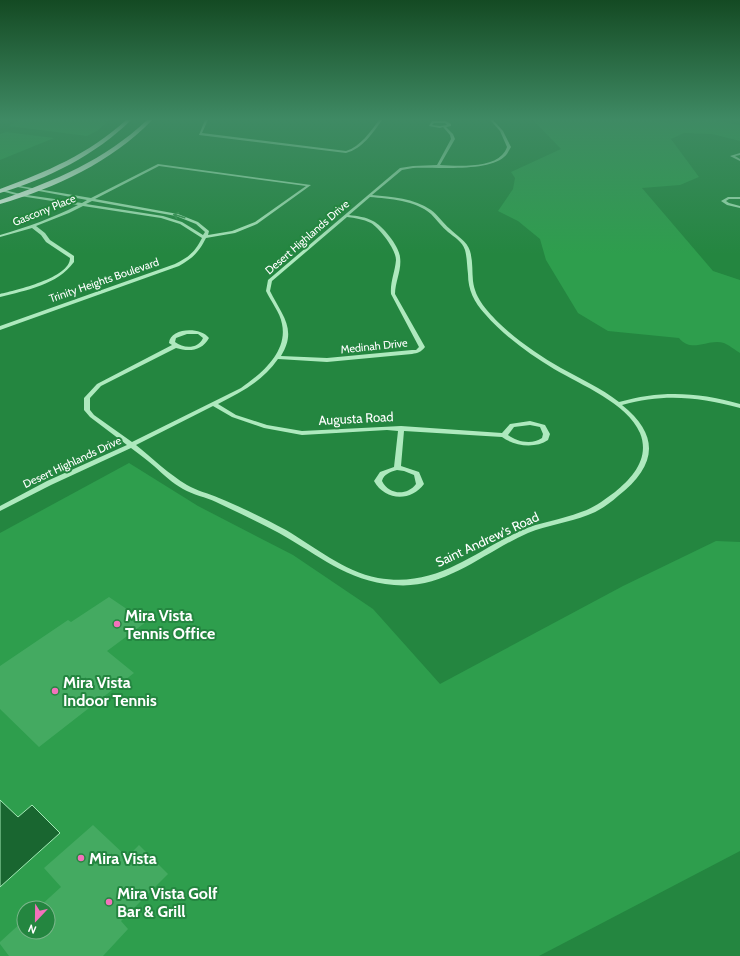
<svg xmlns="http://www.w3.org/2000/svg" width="740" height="956" font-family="Cabin,sans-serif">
	<rect width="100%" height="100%" fill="#248640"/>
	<g fill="#2e9e4d" fill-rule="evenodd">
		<polygon points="19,120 109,120 97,131 87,136 9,126"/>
		<path d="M533,120H653L666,123L713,120L740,125V141L712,134L684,133L671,139L699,177L680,185L642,188L713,271L740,280V353C735,350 729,345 724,343C708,338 692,354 679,338L608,331L578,313L546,260L540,239L518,221L498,211L513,189L515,178L511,172L561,149Z"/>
		<polygon points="6,132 54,138 0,160 0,134"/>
		<path d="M129,463L198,506L293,555L373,609L440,684L623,586L716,541L740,542V851L539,956H0V533ZM24,908H48V932H24Z"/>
	</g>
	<polygon fill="#196630" stroke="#a3e9b5" points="0,800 18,817 32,805 60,833 0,887"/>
	<g fill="#44aa61">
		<polygon points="109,597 146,622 107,651 134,673 39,747 0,709 0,666 68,620 71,622"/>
		<polygon points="93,825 127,857 139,845 168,874 121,921 128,929 103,956 9,956 0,944 0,942 24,920 24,932 48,932 48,908 38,908 61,887 44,868"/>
	</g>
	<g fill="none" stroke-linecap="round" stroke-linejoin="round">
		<g fill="#aee9be" fill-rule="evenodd">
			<path d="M205,120H208L202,133L346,151C360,147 371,131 379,120H382C373,133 362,149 346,153L199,135Z"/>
			<path d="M490,120H493L503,131L511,147C509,150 507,155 504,157C488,172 435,167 413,168L402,170L372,195C392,197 414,198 431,210C438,215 443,223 450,229C457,236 467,241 470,251C473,261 472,271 473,281C475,299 488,312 500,324C518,341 540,356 561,368C581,379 601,388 619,402C661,390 698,392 740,404V408C699,397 664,393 622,405C662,437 655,467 618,496C609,504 599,511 588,515C568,523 547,525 528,533C484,552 445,590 394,585C346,581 319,555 279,533C258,522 237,512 216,502C206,497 193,495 183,489C172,483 163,474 154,466C147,460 139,454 131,448L51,485L0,511V506L47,481L127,445L90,417L84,410V398L97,384L172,345L169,343C170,328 200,326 209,338C202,351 189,352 176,348L101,386L90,398V410L94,415L132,442L241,388C261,374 288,352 282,324C280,312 271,302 266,291L268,280L400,168L413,166L437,165L451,139L450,135L443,127L440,128L429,126L432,121H446L451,124V126L446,127L453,134L455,139L440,165C457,166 490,168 502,155C504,153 506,150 507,147L500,131ZM434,123H445L447,125L440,126L432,125ZM370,197C390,199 415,200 431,214C437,220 442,227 448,232C454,237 462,241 465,250C467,257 467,266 468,274C468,290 474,302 485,314C504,336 529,354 554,369C581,385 627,403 640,433C650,458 633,477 615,492C604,500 594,508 581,512C561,520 539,522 520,531C470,554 437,588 378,578C343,571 315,547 286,530C265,519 241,507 219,498C208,493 197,491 187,485C170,475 152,458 136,445L213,406L232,417L264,428L302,435L387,430L398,431L394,467L380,472L374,481C385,501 411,502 424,484L419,472L401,466L404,431L502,437C514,446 535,449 548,440L550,434L545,425L530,421L510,424L502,433L401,426L302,431L267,425L236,415L218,404C241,392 263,381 278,359L327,362L412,354C418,353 421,352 425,347L395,294C395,282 402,270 400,257C399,246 383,226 373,221C366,217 357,216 349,215ZM347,217C355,218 363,219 371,223C380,229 396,249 396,260C395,272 390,282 391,294L419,347L416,350H412L327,358L281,356C298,329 281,314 270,291L272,281ZM187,334H198L203,338C198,349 184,349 175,342L176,338ZM530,425L540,427L543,434L542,438C532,445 517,442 508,435L514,427ZM397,470L404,471L414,475L416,484C407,496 389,495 382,481C384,474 390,472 397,470Z"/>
			<polygon points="740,153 740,155 735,156 740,159 740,161 730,156"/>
			<path d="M158,164L311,185L257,224L235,233L206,238C199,252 193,258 179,266L0,330V326L175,264C189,257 195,252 202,238L180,224L161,218L83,206L69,213L36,226L45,233L50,240L74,256V262C57,285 27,290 0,297V294C16,290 70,278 70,258L46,242L41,235L32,228L0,237V235C27,227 53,218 78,205L20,196L1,191V189L20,194L82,203L87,200L12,186L14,185L91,198ZM159,166L306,186L255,222L232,231L208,235L209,231L198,222L178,214L95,199ZM92,201L176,216L196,224L205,232L203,235L182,222L163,216L86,204Z"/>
			<polygon points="728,197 740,197 740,199 729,199 726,201 729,203 740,206 740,208 727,205 721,201"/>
		</g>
		<g fill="#f1fef5" fill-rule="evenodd">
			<path d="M126,120H131C96,155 47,179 0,193V189C46,172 89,154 126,120Z"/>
			<path d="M147,120H152C112,162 55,188 0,204V200C54,181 105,160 147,120Z"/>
		</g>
	</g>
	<defs><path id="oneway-shaft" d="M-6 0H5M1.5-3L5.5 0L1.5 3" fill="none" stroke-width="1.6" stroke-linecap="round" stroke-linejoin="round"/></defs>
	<use stroke="#399553" href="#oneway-shaft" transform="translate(179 216) rotate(-163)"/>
	<linearGradient id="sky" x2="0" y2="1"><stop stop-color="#144a23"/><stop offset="0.47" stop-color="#3f8a64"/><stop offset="1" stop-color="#3f8a64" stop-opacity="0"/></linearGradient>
	<rect width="740" height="254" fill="url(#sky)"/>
	<g fill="#f372bb" stroke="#248640" stroke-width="1.5">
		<circle cx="117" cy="624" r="4"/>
		<circle cx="55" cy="691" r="4"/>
		<circle cx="81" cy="858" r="4"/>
		<circle cx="109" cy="902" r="4"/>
	</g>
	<g text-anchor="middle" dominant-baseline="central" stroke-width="4" stroke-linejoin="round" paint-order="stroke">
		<g font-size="11" fill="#fff" stroke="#248640">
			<text transform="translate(44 210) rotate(-22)">Gascony Place</text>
			<text transform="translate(307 237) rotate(-41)">Desert Highlands Drive</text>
			<text transform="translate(104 280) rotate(-19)">Trinity Heights Boulevard</text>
			<text transform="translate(374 346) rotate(-6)">Medinah Drive</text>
			<text transform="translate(72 462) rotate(-25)">Desert Highlands Drive</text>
		</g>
		<g font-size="13" fill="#fff" stroke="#248640">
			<text transform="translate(356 418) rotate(-3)">Augusta Road</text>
			<text transform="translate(487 539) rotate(-25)">Saint Andrew's Road</text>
		</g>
		<g font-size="16" font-weight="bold" fill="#fff" stroke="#248640" text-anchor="start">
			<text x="125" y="615">Mira Vista<tspan x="125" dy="18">Tennis Office</tspan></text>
			<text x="63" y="682">Mira Vista<tspan x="63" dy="18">Indoor Tennis</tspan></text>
			<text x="89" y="858">Mira Vista</text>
			<text x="117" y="893">Mira Vista Golf<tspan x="117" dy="18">Bar &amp; Grill</tspan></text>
		</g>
	</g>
	<g transform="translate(36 920) rotate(202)"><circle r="19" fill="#248640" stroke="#7cb68c"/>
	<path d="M0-3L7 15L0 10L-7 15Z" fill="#f372bb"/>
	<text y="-6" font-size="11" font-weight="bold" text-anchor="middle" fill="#ffffff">N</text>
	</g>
</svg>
